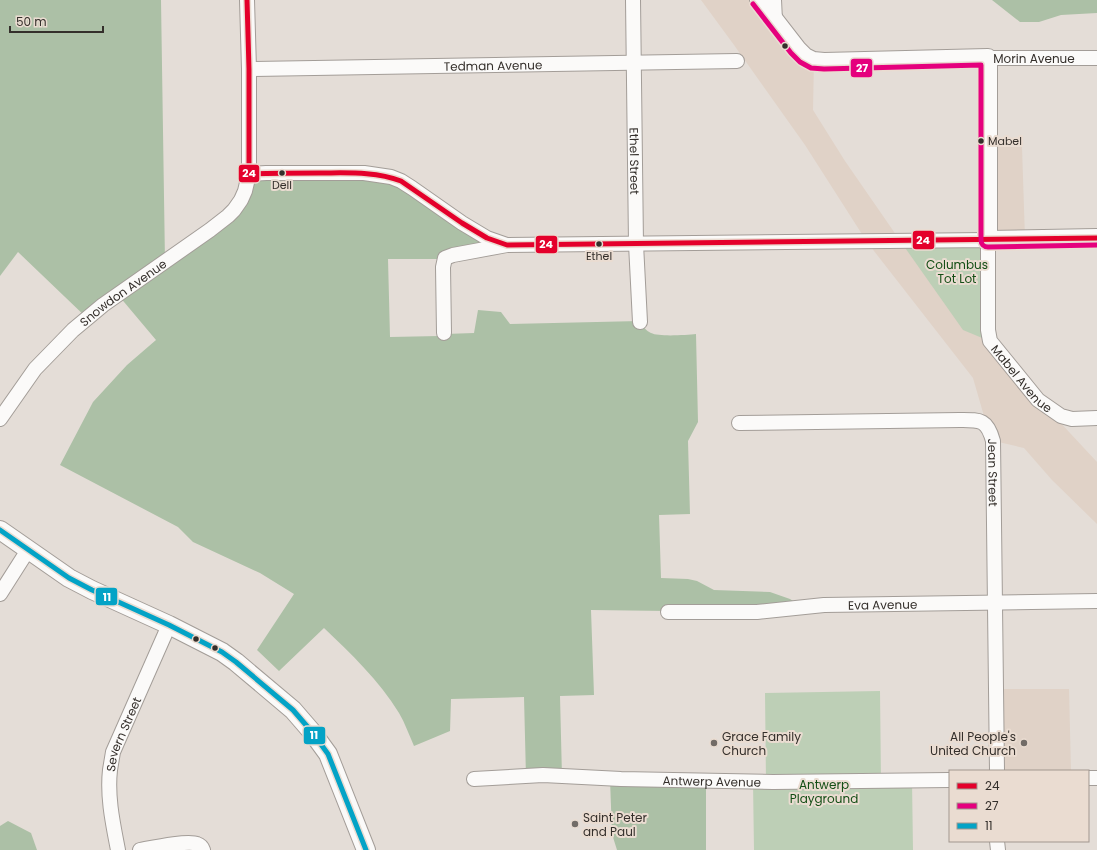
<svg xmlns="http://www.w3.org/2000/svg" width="1097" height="850" font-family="Poppins,sans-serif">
	<rect width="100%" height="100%" fill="#e4ddd7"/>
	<g fill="#e0d2c7">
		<polygon points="701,0 775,0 775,20 814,60 813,110 845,161 901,242 1056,418 1097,462 1097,524 1052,480 1024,448 994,441 986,423 973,378 867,242 805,145 734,45"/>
		<polygon points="989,147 1022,147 1025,239 989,239"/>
		<polygon points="997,689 1069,689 1071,771 998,771"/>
	</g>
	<g fill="#bdcfb6">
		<polygon points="987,241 987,340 963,330 901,242"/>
		<polygon points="880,691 881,781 912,781 913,850 754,850 753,782 766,782 765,693"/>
	</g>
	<g fill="#acc0a6">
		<path d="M0,0H161L165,262L228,217L250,175H377L507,246L446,259H388L390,337L439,336L445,334L474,333L478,310L501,312L510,324L640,321C643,326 646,331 651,333C659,337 686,335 696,334L698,422L688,441L690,514L659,515L661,578L688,579L697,581L714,590L770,592L790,599L801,606L668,611L591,610L594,695L560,696L562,777H526L524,697L451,699L450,731L414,746C409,735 405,723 399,713C379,680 351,654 324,628L279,671L257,650L294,594L260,573L193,542L178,527L60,465L93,402L127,365L156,340L119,296L88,319L18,252L0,276Z"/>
		<polygon points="992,0 1097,0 1097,13 1061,15 1039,22 1020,22"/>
		<polygon points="610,779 706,781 706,850 617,850 612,834"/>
		<polygon points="8,821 31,833 37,850 0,850 0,826"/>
	</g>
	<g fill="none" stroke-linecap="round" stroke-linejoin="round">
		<g stroke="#a39d98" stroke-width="16">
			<g id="minor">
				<path id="s1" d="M633,0L636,244L640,322"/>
				<polyline points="774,0 775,20"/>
				<path id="s2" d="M988,58H1097"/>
				<path id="s3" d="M249,69L737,61"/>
				<path id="s4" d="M249,174L266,173H364L391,177L401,181L412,188L462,223L487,238L507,245L988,240V330L990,341L1038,400L1061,416L1072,419L1097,418"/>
				<polyline points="444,333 443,267 445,258 453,255 507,245"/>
				<path id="s5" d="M0,419L35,369L73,330L103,305L210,230L228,216L234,210L241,200L245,191L249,174V69L247,0"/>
				<path id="s6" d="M739,423L960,420C980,420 987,419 993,441L997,771"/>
				<polyline points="0,594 28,550"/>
				<path id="s7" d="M668,612H757L824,605L1097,601"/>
				<polyline points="1088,778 1097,778"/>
				<path id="s8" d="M474,779L543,775L621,779L773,782L950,780"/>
				<polyline points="997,841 998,850"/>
				<path id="s9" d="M118,850C113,824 107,797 110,770C111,764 112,758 113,752L169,625"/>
				<path d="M140,850C151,848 188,840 197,844C200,845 202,847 203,850"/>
			</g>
		</g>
		<g stroke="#a39d98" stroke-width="20">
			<g id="tertiary">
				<polyline points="759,0 797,49 805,57 813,61 824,62 988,58 988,240 1097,238"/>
				<polyline points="0,530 69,578 92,590 169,625 222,652 236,662 293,710 312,732 328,754 366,850"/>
			</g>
		</g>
		<use href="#minor" stroke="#fbfaf9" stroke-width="14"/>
		<use href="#tertiary" stroke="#fbfaf9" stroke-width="18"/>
		<g stroke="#eadcd1" stroke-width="8">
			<path id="bus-1" d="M247,0L249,69V174C272,173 296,173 319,173C347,173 375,171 401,181L462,223L487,238L507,245L1097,238"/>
		</g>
		<g stroke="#eadcd1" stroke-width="8">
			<path id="bus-2" d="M753,4L791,53L800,62L811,68L824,69L981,65V240C981,244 984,247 988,247L1097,245"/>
		</g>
		<g stroke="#eadcd1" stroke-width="8">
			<polyline id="bus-3" points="0,530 69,578 92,590 169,625 222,652 236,662 293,710 312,732 328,754 366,850"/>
		</g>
		<use href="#bus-1" stroke="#e4002b" stroke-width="5"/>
		<use href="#bus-2" stroke="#e5007d" stroke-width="5"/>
		<use href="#bus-3" stroke="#03a3c6" stroke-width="5"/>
	</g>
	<g fill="#342f2b" stroke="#eadcd1" stroke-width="1.5">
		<circle cx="785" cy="46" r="3.5"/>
		<circle cx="981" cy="141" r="3.5"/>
		<circle cx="282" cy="173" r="3.5"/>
		<circle cx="599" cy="244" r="3.5"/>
		<circle cx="196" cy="639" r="3.5"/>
		<circle cx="215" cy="648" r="3.5"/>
	</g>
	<g fill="#726c67" stroke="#eadcd1" stroke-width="1.5">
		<circle cx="714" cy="743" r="4"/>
		<circle cx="1024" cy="743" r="4"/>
		<circle cx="575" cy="824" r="4"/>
	</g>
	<g text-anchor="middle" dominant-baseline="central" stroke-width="4" stroke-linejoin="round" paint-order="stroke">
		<g font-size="11" fill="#342f2b" stroke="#eadcd1">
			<text x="988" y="141" text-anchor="start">Mabel</text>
			<text x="282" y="185">Dell</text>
			<text x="599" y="256">Ethel</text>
		</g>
		<g font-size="12" fill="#342f2b" stroke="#eadcd1">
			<text stroke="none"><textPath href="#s2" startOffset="46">Morin Avenue</textPath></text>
			<text stroke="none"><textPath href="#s3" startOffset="244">Tedman Avenue</textPath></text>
			<text stroke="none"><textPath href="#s1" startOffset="161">Ethel Street</textPath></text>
			<text stroke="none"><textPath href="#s5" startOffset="178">Snowdon Avenue</textPath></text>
			<text stroke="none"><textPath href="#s4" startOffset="909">Mabel Avenue</textPath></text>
			<text stroke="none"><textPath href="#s6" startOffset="297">Jean Street</textPath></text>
			<text stroke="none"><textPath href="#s7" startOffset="215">Eva Avenue</textPath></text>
			<text stroke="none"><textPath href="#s9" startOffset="119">Severn Street</textPath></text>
			<text stroke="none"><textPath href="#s8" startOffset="238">Antwerp Avenue</textPath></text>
		</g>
		<g font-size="12" fill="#134e15" stroke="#eadcd1">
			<text x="957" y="264">Columbus<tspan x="957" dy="14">Tot Lot</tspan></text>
			<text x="824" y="784">Antwerp<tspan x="824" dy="14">Playground</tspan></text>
		</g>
		<g font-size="12" fill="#342f2b" stroke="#eadcd1" text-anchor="start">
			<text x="722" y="736">Grace Family<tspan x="722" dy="14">Church</tspan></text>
			<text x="1016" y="736" text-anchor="end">All People's<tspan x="1016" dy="14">United Church</tspan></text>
			<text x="583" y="817">Saint Peter<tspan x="583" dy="14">and Paul</tspan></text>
		</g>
	</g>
	<g stroke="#eadcd1" stroke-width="1.5">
		<rect x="850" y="58" width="23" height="20" rx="4" fill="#e5007d"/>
		<rect x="238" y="164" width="22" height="19" rx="4" fill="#e4002b"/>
		<rect x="912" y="230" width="23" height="20" rx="4" fill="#e4002b"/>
		<rect x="535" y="235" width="23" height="19" rx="4" fill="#e4002b"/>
		<rect x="95" y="587" width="23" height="19" rx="4" fill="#03a3c6"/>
		<rect x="303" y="726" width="23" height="19" rx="4" fill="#03a3c6"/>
	</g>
	<g font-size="11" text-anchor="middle" font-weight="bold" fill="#fff">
		<text x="862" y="72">27</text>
		<text x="249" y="177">24</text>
		<text x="923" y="244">24</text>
		<text x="546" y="248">24</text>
		<text x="107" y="601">11</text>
		<text x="314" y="739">11</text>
	</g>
	<rect x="949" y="770" width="140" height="72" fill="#eadcd1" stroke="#a1978f"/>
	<rect x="957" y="783" width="20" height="6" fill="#e4002b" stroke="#a1978f"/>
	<text x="985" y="790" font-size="12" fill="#342f2b">24</text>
	<rect x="957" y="803" width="20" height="6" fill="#e5007d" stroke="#a1978f"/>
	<text x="985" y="810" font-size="12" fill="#342f2b">27</text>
	<rect x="957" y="823" width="20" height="6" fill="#03a3c6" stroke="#a1978f"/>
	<text x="985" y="830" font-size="12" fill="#342f2b">11</text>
	<path d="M10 26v6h93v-6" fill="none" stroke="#342f2b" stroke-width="2"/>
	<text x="16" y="26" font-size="12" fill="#342f2b" stroke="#eadcd1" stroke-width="3" paint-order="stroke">50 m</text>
</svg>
